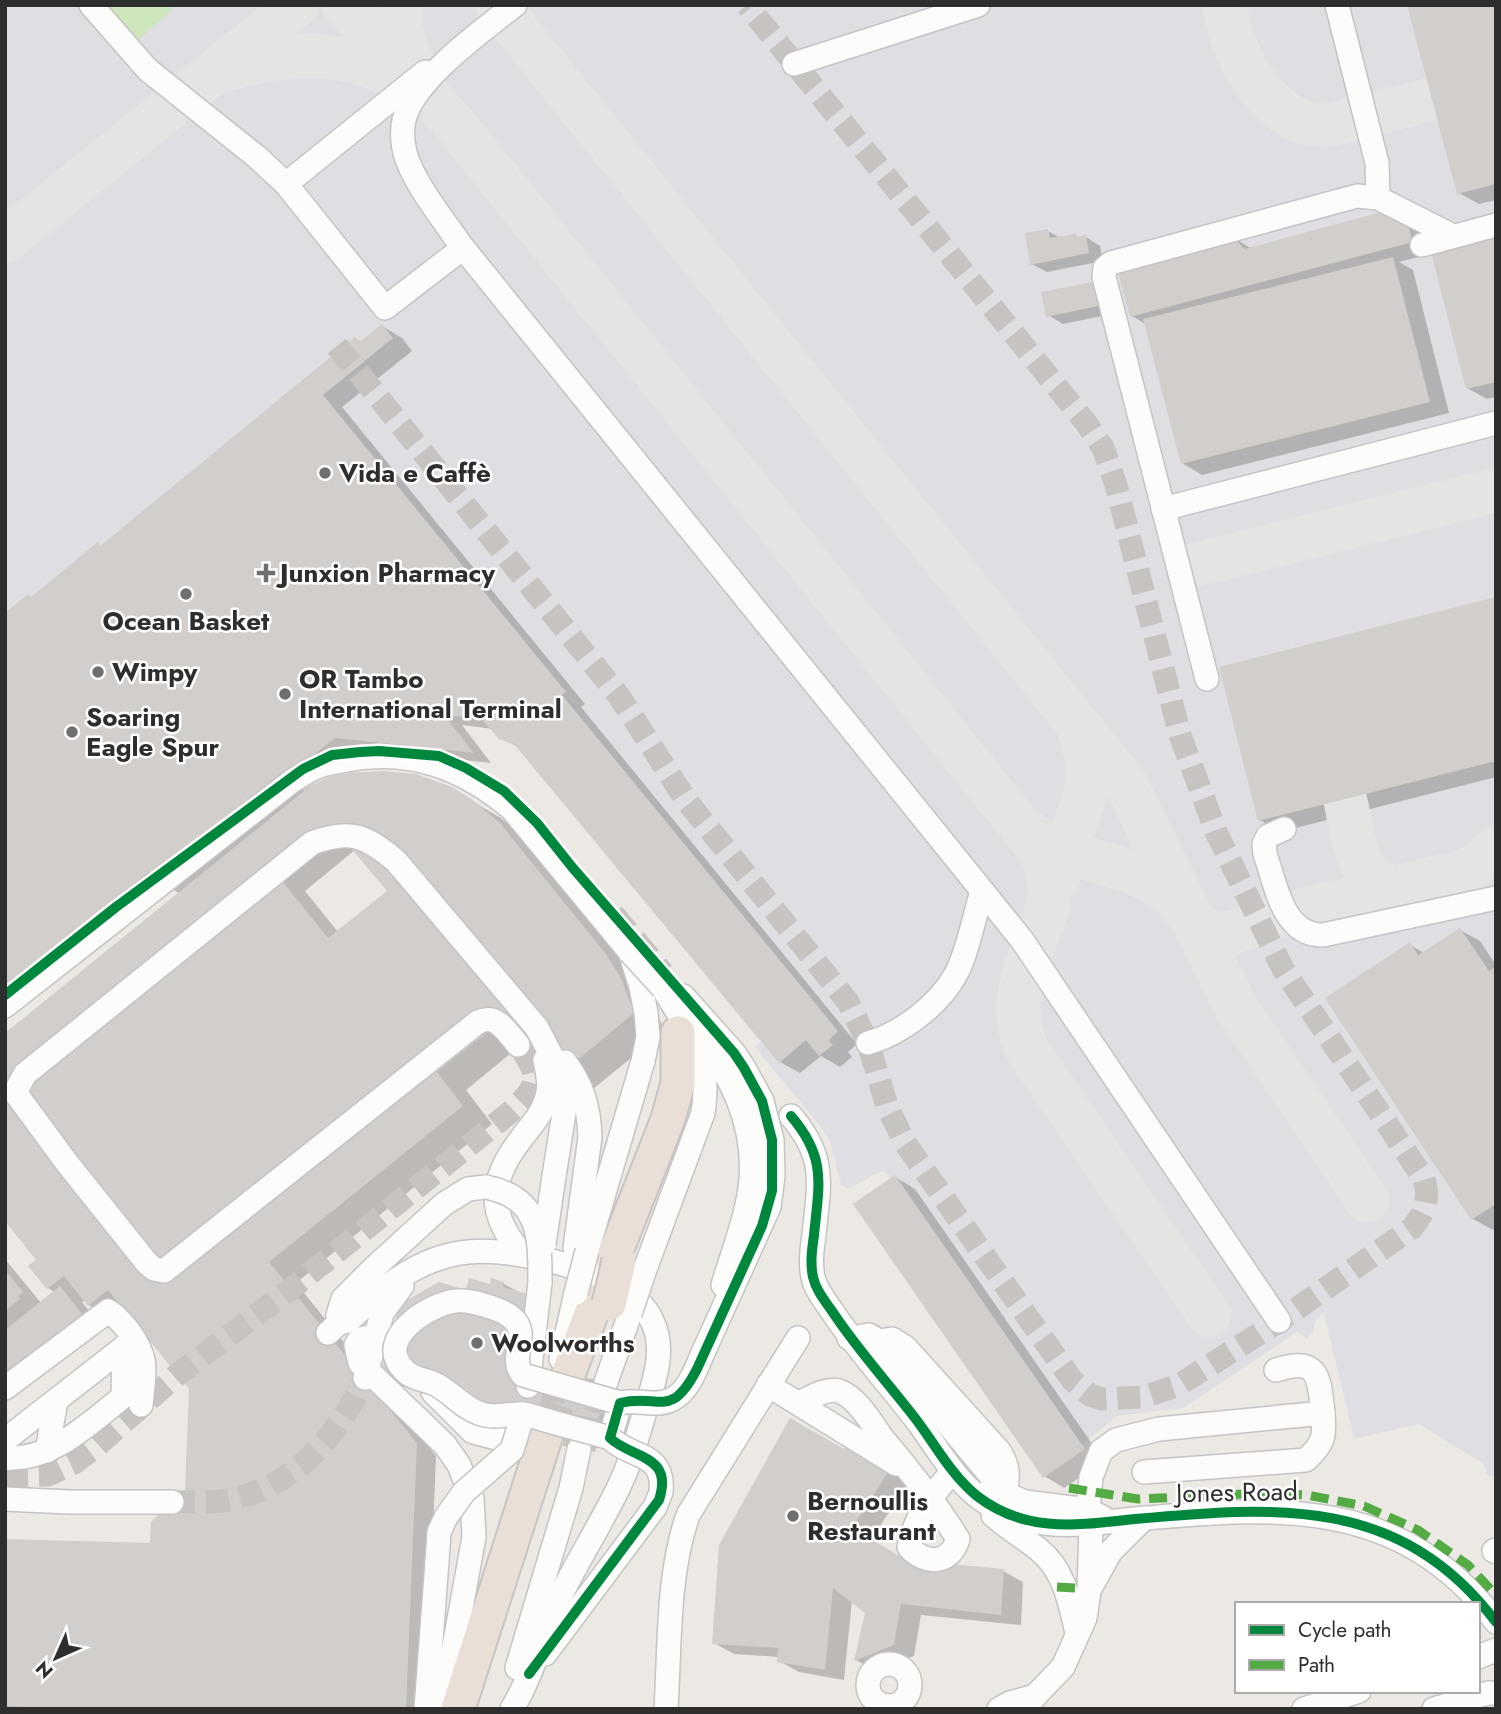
<svg xmlns="http://www.w3.org/2000/svg" width="1501" height="1714" font-family="Jost,sans-serif">
	<rect width="100%" height="100%" fill="#ece8e4"/>
	<polygon fill="#dfdee2" points="5,5 1496,5 1496,1476 1489,1477 1482,1463 1419,1424 1354,1439 1324,1313 1315,1320 1313,1333 1307,1338 1297,1332 1183,1408 1117,1416 1082,1445 1085,1449 1043,1478 853,1204 890,1178 884,1171 871,1176 849,1189 841,1185 830,1142 821,1127 755,1047 761,1042 514,744 499,739 482,719 445,716 474,753 335,738 156,881 148,873 5,988"/>
	<polygon fill="#cee6be" points="109,5 174,5 170,12 136,42"/>
	<g fill="#0003" fill-rule="evenodd">
		<polygon points="1496,5 1496,200 1479,204 1459,193"/>
		<polygon points="1389,212 1496,234 1496,397 1487,399 1467,388 1434,253 1399,262 1413,270 1449,413 1202,475 1182,463 1147,325 1132,316 1234,238 1252,249"/>
		<polygon points="1048,231 1060,238 1086,237 1100,246 1103,261 1047,272 1032,264"/>
		<polygon points="1098,283 1117,313 1063,324 1048,315"/>
		<path d="M382,326L402,338L412,351L342,407L585,704L581,707L857,1044L848,1052L852,1057L840,1067L821,1056L800,1073L780,1062L518,747L500,737L493,729L462,725L491,763L356,748L305,789L470,800L501,818L530,842L651,997L664,1031L576,1103L516,1049L466,1090L492,1124L296,1283L436,1456L426,1709H5V1540L152,1545L187,1490L191,1389L129,1314L120,1322L89,1305L85,1300L82,1302L101,1326L13,1398L5,1394V1259L41,1303L55,1292L48,1288L39,1260L180,894L166,885L5,1015V615L32,599L98,544L102,547L356,339L361,342ZM355,850L389,891L338,932L305,891Z"/>
		<polygon points="1496,599 1496,777 1280,832 1260,820"/>
		<polygon points="1460,930 1480,941 1496,965 1496,1228 1493,1230 1473,1219 1410,945 1424,953"/>
		<polygon points="895,1177 915,1189 1104,1461 1064,1488 1044,1476"/>
		<polygon points="492,1280 504,1284 547,1307 542,1372 605,1410 601,1427 533,1408 523,1445 448,1399 402,1386 382,1374 467,1292 491,1286"/>
		<polygon points="850,1444 910,1480 871,1540 907,1562 1003,1571 1023,1582 1021,1625 921,1615 914,1656 876,1671 856,1660 867,1612 852,1600 844,1680 799,1672 779,1661 779,1657 734,1654 714,1643"/>
	</g>
	<g fill="none" stroke-linecap="round" stroke-linejoin="round">
		<g stroke="#e6e4e2" stroke-width="44">
			<path d="M344,5L457,127L1037,847C1049,865 1052,884 1048,906C1033,952 1003,1004 1028,1051L1209,1315"/>
			<path d="M400,5C398,31 407,52 418,75"/>
			<polyline points="497,5 1126,784 1236,1007 1367,1200"/>
			<path d="M1224,5C1228,21 1231,38 1238,52C1252,86 1289,131 1330,125L1432,99"/>
			<path d="M225,70C291,50 346,49 407,83"/>
			<polyline points="5,241 297,5"/>
			<polyline points="1187,567 1496,490"/>
			<path d="M1345,799C1354,835 1354,889 1402,887"/>
			<path d="M1023,827C1058,860 1106,858 1147,879C1162,886 1175,897 1185,909"/>
			<polyline points="1057,880 1089,782 1088,762 1079,729"/>
			<polyline points="1193,921 1209,932 1228,934 1287,914 1461,872 1476,866 1496,848"/>
		</g>
	</g>
	<g fill="#d1cecb" fill-rule="evenodd">
		<polygon points="1407,5 1496,5 1496,184 1457,194"/>
		<polygon points="1389,210 1406,219 1413,242 1130,317 1117,268 1234,237 1244,249"/>
		<polygon points="1048,229 1050,238 1076,234 1077,237 1086,235 1089,253 1030,265 1025,233"/>
		<polygon points="1496,232 1496,382 1466,389 1430,248"/>
		<polygon points="1393,257 1430,402 1181,464 1143,319"/>
		<polygon points="1098,281 1103,305 1046,317 1041,292"/>
		<polygon points="382,324 393,338 323,395 566,692 562,695 838,1031 829,1040 833,1045 819,1056 806,1040 779,1063 514,744 499,739 482,719 444,715 474,753 335,738 156,881 149,872 5,988 5,613 28,594 31,597 98,542 100,546 355,337 360,342"/>
		<polygon points="1496,597 1496,761 1258,821 1219,667"/>
		<path d="M382,771L416,774L452,787L471,799L500,823L606,954L621,978L634,1013L545,1087L495,1026L437,1072L463,1106L269,1262L417,1443L406,1709H76L5,1706V1539L150,1543L151,1522L185,1490L189,1389L108,1290L88,1306L64,1276L47,1289L28,1266L36,1260L5,1221V1033L304,791L302,789L332,776L350,773ZM340,835L387,891L328,938L282,881Z"/>
		<polygon points="1460,928 1489,971 1496,966 1496,1204 1471,1220 1325,998 1410,942 1418,955"/>
		<polygon points="895,1175 1085,1449 1043,1478 853,1204"/>
		<polygon points="5,1270 23,1292 18,1296 20,1299 5,1311"/>
		<polygon points="469,1278 490,1284 491,1278 504,1282 503,1287 528,1294 523,1360 602,1406 597,1426 511,1402 503,1435 438,1392 380,1375 400,1304 439,1282 466,1290"/>
		<polygon points="60,1286 82,1314 5,1377 5,1330"/>
		<polygon points="790,1418 844,1449 849,1442 891,1468 850,1531 873,1540 906,1560 1004,1569 1001,1615 901,1604 894,1645 854,1661 865,1613 833,1588 825,1670 777,1662 778,1648 712,1644 719,1545"/>
	</g>
	<g fill="none" stroke-linecap="round" stroke-linejoin="round">
		<g stroke="#c6c3c0" stroke-width="23" stroke-dasharray="23 11" stroke-linecap="butt">
			<path d="M337,346L619,696L686,800L848,1002L868,1043L887,1106L905,1143L1072,1380L1090,1395L1102,1399L1143,1397L1179,1385L1279,1321L1412,1228C1425,1213 1430,1198 1424,1179L1283,969L1217,834L1180,735L1116,485L1103,448L1087,424L747,5"/>
			<polyline points="613,914 663,973"/>
			<polyline points="546,1435 559,1369"/>
			<polyline points="584,1445 606,1382"/>
			<path d="M5,1476L48,1475L74,1463L98,1445L177,1375L292,1288L508,1114C538,1087 543,1078 518,1045"/>
			<path d="M172,1502C188,1501 205,1503 221,1501C290,1492 337,1438 365,1378"/>
		</g>
		<g stroke="#c6c3c0" stroke-width="33" stroke-dasharray="33 17" stroke-linecap="butt">
			<polyline points="546,1435 569,1372"/>
			<polyline points="579,1449 592,1379"/>
		</g>
		<g stroke="#c5c4c5" stroke-width="26">
			<g id="minor">
				<polyline points="91,5 148,70 257,157 286,184 385,308 463,248"/>
				<path d="M515,5C483,30 413,80 404,120C401,133 403,150 408,162C420,191 443,219 460,244L1022,940L1279,1321"/>
				<polyline points="1337,5 1377,163 1378,198"/>
				<polyline points="794,64 978,5"/>
				<polyline points="286,184 425,72"/>
				<polyline points="1422,245 1496,225"/>
				<polyline points="1163,509 1496,423"/>
				<polyline points="1207,679 1104,277 1105,268 1111,263 1357,196 1378,198 1453,236"/>
				<path d="M1284,829L1268,836L1264,844L1265,854C1276,885 1283,936 1323,935L1496,898"/>
				<polyline points="683,996 734,1053 744,1068 762,1101 772,1140 773,1176 769,1207 702,1355"/>
				<path d="M5,1006L292,781C301,776 310,769 320,766C328,763 338,762 347,760C411,748 463,768 512,809L630,952L641,987L646,1013L648,1037L643,1061L587,1251"/>
				<path d="M699,1035C732,1076 755,1125 751,1179C748,1215 733,1251 723,1285"/>
				<path d="M868,1043C901,1034 939,1005 956,974C967,954 975,914 982,891"/>
				<path d="M518,1045C507,1032 497,1013 478,1022L164,1271L154,1269L147,1263L67,1163L17,1095L18,1087L25,1074L312,843C350,829 365,835 396,861L537,1028L562,1076L565,1107L554,1176"/>
				<path d="M565,1062C583,1086 589,1108 590,1137L575,1248"/>
				<path d="M791,1116C827,1158 819,1184 814,1235C812,1249 810,1263 813,1277C816,1291 826,1302 834,1314C858,1350 888,1383 915,1418C935,1444 951,1475 977,1496C1026,1534 1079,1525 1135,1519C1276,1506 1401,1496 1496,1622"/>
				<path d="M523,1255C487,1215 488,1181 521,1139C532,1124 545,1111 548,1092C550,1082 547,1070 545,1060"/>
				<path d="M644,1272L703,1113C712,1057 690,1034 663,988"/>
				<polyline points="339,1323 338,1315 343,1299 376,1266 444,1204 468,1189 486,1187"/>
				<path d="M328,1333L339,1323L348,1321C359,1312 369,1301 380,1292C435,1247 480,1244 547,1260C583,1268 638,1286 653,1323C665,1349 655,1379 647,1405C639,1430 633,1456 622,1480C604,1520 579,1557 560,1597C543,1634 533,1674 512,1709"/>
				<polyline points="390,1337 378,1335 360,1339 356,1345 360,1363 445,1445 459,1465 472,1498 474,1537 447,1685 447,1709"/>
				<polyline points="849,1338 869,1335 879,1341 990,1475 1000,1493"/>
				<path d="M879,1341L892,1339L905,1347L999,1451C1009,1466 1009,1478 1004,1495"/>
				<polyline points="561,1359 576,1293"/>
				<path d="M1276,1370C1319,1356 1319,1377 1323,1413"/>
				<polyline points="365,1378 382,1313 402,1286"/>
				<polyline points="606,1382 630,1314"/>
				<polyline points="768,1385 896,1464"/>
				<polyline points="528,1386 540,1282"/>
				<path d="M5,1388L108,1311C116,1315 122,1323 128,1330C150,1360 144,1371 141,1405"/>
				<polyline points="433,1392 473,1432 515,1443"/>
				<path d="M799,1403C810,1398 827,1387 839,1391C858,1398 872,1424 883,1439C910,1471 936,1503 958,1539C950,1565 925,1565 909,1547C914,1518 934,1492 953,1471"/>
				<polyline points="610,1438 620,1403"/>
				<polyline points="5,1440 132,1341"/>
				<polyline points="47,1451 56,1401"/>
				<path d="M5,1458C52,1461 88,1424 123,1397L124,1347"/>
				<polyline points="991,1488 1025,1502 1088,1510 1102,1517"/>
				<polyline points="5,1499 69,1502 172,1502"/>
				<path d="M993,1515C1007,1528 1023,1537 1038,1549C1064,1569 1070,1602 1077,1633"/>
				<polyline points="1494,1551 1496,1550"/>
				<polyline points="1092,1585 1111,1551 1144,1518"/>
				<polyline points="545,1654 655,1507 661,1492"/>
				<polyline points="1478,1657 1496,1650"/>
				<circle cx="889" cy="1685" r="21"/>
				<polyline points="517,1668 571,1488 579,1449"/>
				<polyline points="426,1709 437,1561"/>
				<path d="M666,1709C670,1645 667,1576 688,1515L798,1338"/>
				<polyline points="999,1709 1010,1703 1035,1696"/>
				<path d="M1026,1709L1035,1696L1063,1667L1085,1618L1089,1591L1091,1525L1088,1510L1091,1477L1101,1451L1116,1440L1159,1429L1323,1413C1325,1437 1324,1443 1306,1460L1144,1472"/>
				<polyline points="1304,1709 1359,1691"/>
				<polyline points="1434,1709 1488,1693 1496,1693"/>
			</g>
		</g>
		<g stroke="#c6c5c4" stroke-width="37">
			<g id="highway">
				<polyline points="613,1259 668,1119 678,1083 678,1033"/>
				<polyline points="569,1372 596,1301"/>
				<polyline points="458,1709 546,1435"/>
			</g>
		</g>
		<use href="#minor" stroke="#fcfcfb" stroke-width="23"/>
		<use href="#highway" stroke="#eadfd6" stroke-width="33"/>
		<g stroke="#c5c4c5" stroke-width="26" stroke-linecap="butt">
			<g id="minor-bridge">
				<polyline points="630,952 663,988"/>
				<path d="M486,1187C540,1198 540,1235 540,1282"/>
				<polyline points="544,1244 554,1176"/>
				<polyline points="576,1293 587,1251"/>
				<polyline points="630,1314 644,1272"/>
				<path d="M661,1492C665,1451 631,1459 610,1438C590,1432 569,1427 549,1421C541,1419 531,1415 523,1414C508,1413 496,1419 481,1414C463,1408 453,1394 437,1385C426,1379 413,1380 404,1370C373,1339 429,1304 456,1301C468,1299 502,1309 511,1317C533,1334 507,1358 523,1375L620,1403C632,1400 641,1403 653,1403C682,1405 693,1378 702,1355"/>
				<polyline points="437,1561 439,1532 446,1517 464,1492 512,1450 523,1414"/>
			</g>
		</g>
		<g stroke="#c6c5c4" stroke-width="37" stroke-linecap="butt">
			<polyline id="highway-bridge" points="609,1304 619,1261"/>
		</g>
		<use href="#minor-bridge" stroke="#fcfcfb" stroke-width="23"/>
		<use href="#highway-bridge" stroke="#eadfd6" stroke-width="33"/>
		<g stroke="#54ab44" stroke-width="9" stroke-dasharray="18 9" stroke-linecap="butt">
			<polyline points="1069,1488 1138,1499 1266,1493 1307,1495 1364,1506 1418,1530 1468,1565 1496,1595"/>
			<polyline points="1057,1587 1075,1588"/>
		</g>
		<g stroke="#fff" stroke-width="15">
			<g id="cycleway">
				<path d="M5,995L116,907L303,769L332,755L360,752L379,751L439,756L466,768L504,791L537,823L572,867L734,1053L744,1068L762,1101L772,1140V1191L762,1226L697,1369C670,1421 660,1393 620,1403L610,1438C632,1459 674,1454 659,1500L529,1674"/>
				<path d="M791,1116C827,1158 819,1184 814,1235C812,1249 810,1263 813,1277C816,1291 826,1302 834,1314C858,1350 888,1383 915,1418C935,1444 951,1475 977,1496C1026,1534 1079,1525 1135,1519C1276,1506 1401,1496 1496,1622"/>
			</g>
		</g>
		<use href="#cycleway" stroke="#00873e" stroke-width="10"/>
	</g>
	<g fill="#706f6e" stroke="#fff" stroke-width="2.5">
		<circle cx="325" cy="473" r="7"/>
		<path d="M262.5 562.5h7v7h7v7h-7v7h-7v-7h-7v-7h7z"/>
		<circle cx="186" cy="594" r="7"/>
		<circle cx="98" cy="672" r="7"/>
		<circle cx="285" cy="694" r="7"/>
		<circle cx="72" cy="732" r="7"/>
		<circle cx="477" cy="1343" r="7"/>
		<circle cx="793" cy="1516" r="7"/>
	</g>
	<g text-anchor="middle" dominant-baseline="central" stroke-width="5" stroke-linejoin="round" paint-order="stroke">
		<g font-size="26" font-weight="bold" fill="#2e2e2e" stroke="#fff" text-anchor="start">
			<text x="339" y="473">Vida e Caffè</text>
			<text x="280" y="573">Junxion Pharmacy</text>
			<text x="186" y="621" text-anchor="middle">Ocean Basket</text>
			<text x="112" y="672">Wimpy</text>
			<text x="299" y="679">OR Tambo<tspan x="299" dy="30">International Terminal</tspan></text>
			<text x="86" y="717">Soaring<tspan x="86" dy="30">Eagle Spur</tspan></text>
			<text x="491" y="1343">Woolworths</text>
			<text x="807" y="1501">Bernoullis<tspan x="807" dy="30">Restaurant</tspan></text>
		</g>
		<g font-size="26" fill="#2e2e2e" stroke="#fff">
			<text transform="translate(1237 1492) rotate(-1)">Jones Road</text>
		</g>
	</g>
	<rect width="1501" height="1714" fill="none" stroke="#2e2e2e" stroke-width="14"/>
	<rect x="1235" y="1602" width="245" height="91" fill="#ffffff" stroke="#ababab" stroke-width="2"/>
	<rect x="1249" y="1625" width="35" height="10" fill="#00873e" stroke="#ababab" stroke-width="2"/>
	<text x="1298" y="1637" font-size="21" fill="#2e2e2e">Cycle path</text>
	<rect x="1249" y="1660" width="35" height="10" fill="#54ab44" stroke="#ababab" stroke-width="2"/>
	<text x="1298" y="1672" font-size="21" fill="#2e2e2e">Path</text>
	<g transform="translate(56 1658) rotate(225)" stroke="#ffffff" stroke-width="5" paint-order="stroke">
	<path d="M0-5L12 26L0 18L-12 26Z" fill="#2e2e2e"/>
	<text y="-10" font-size="19" font-weight="bold" text-anchor="middle" fill="#2e2e2e">N</text>
	</g>
</svg>
